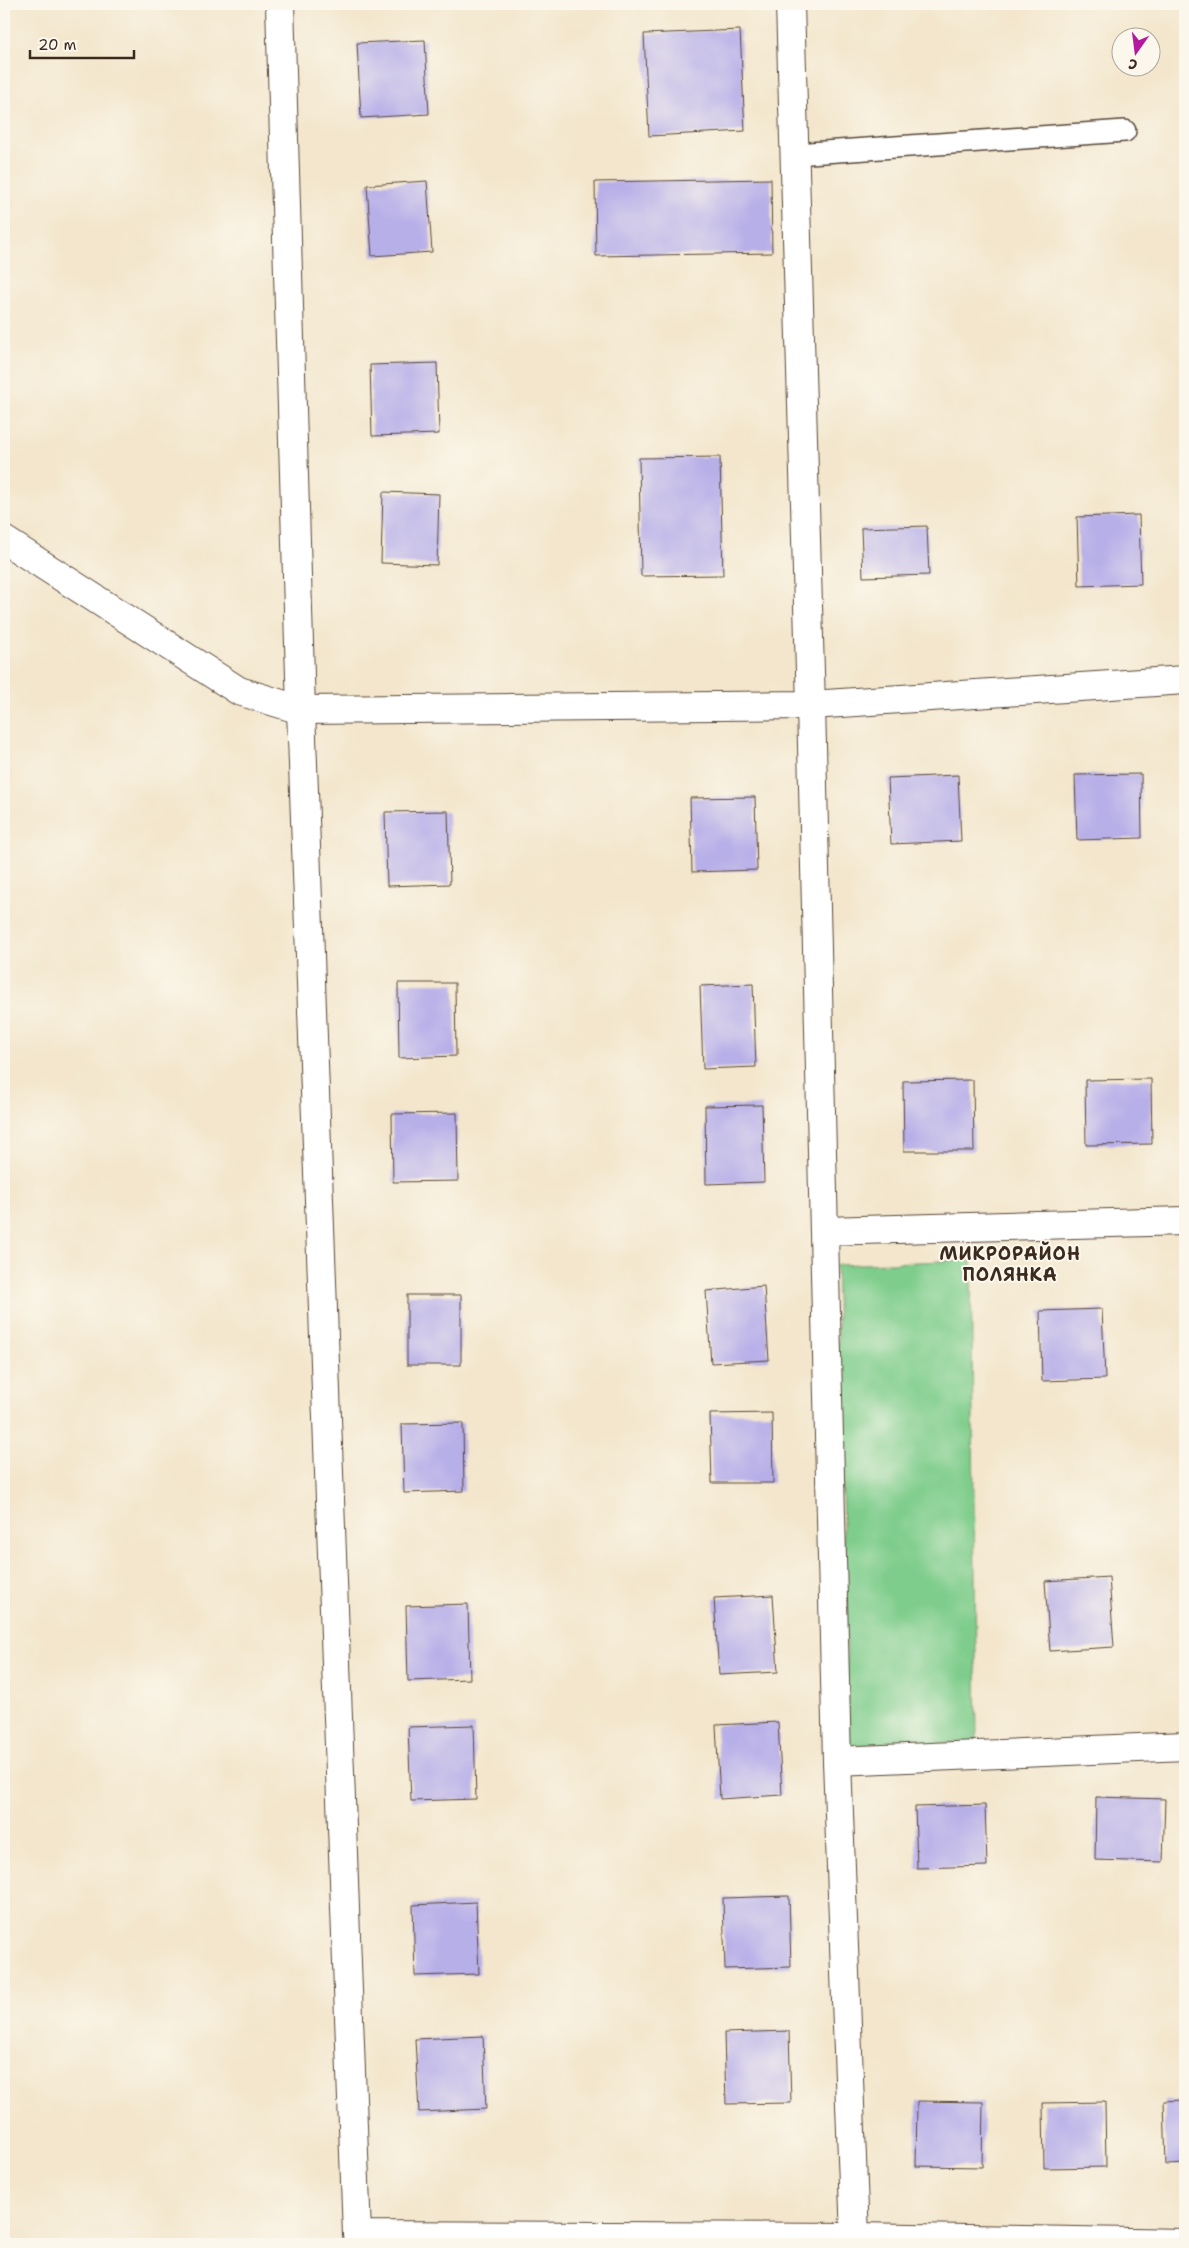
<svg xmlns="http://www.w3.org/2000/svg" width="1189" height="2248" font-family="'Shantell Sans',sans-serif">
	<rect width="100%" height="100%" fill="#fbf7ec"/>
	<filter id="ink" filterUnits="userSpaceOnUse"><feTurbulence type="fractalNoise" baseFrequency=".02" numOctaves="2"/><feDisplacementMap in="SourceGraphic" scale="10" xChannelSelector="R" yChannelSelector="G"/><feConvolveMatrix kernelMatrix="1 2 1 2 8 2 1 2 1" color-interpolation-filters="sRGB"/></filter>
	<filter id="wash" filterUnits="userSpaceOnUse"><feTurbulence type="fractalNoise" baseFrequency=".0096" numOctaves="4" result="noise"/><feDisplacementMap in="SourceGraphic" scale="20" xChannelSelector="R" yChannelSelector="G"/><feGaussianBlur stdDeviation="1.12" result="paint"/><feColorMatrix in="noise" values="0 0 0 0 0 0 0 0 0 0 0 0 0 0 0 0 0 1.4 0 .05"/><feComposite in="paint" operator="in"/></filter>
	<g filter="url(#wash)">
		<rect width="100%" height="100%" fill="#f3e6cc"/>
		<polygon fill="#7fcd8c" stroke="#5d7c55" points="971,1260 977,1742 849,1745 836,1265"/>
		<g id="blocks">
			<g fill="#b7afe8">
				<polygon points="740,30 745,131 649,136 644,34"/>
				<polygon points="425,40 429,114 361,118 357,43"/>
				<polygon points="771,179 772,253 596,256 595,182"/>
				<polygon points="427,181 432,252 372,256 367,185"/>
				<polygon points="437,363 439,434 372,436 370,365"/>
				<polygon points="720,457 723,575 641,576 639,458"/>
				<polygon points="383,492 439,494 437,565 381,563"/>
				<polygon points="1139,515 1141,584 1079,586 1077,517"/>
				<polygon points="927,526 929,575 863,577 861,528"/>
				<polygon points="1141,774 1142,838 1077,840 1075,775"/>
				<polygon points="958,775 961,841 891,844 888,778"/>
				<polygon points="755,797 757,870 692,872 690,798"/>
				<polygon points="448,811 450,884 387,886 385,812"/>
				<polygon points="398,983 455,983 456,1056 399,1058"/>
				<polygon points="753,984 756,1067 703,1069 700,986"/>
				<polygon points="1151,1079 1152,1144 1086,1145 1085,1080"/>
				<polygon points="973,1080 974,1151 904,1151 903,1081"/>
				<polygon points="762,1105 764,1182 706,1184 705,1106"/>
				<polygon points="457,1113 458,1181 393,1182 392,1114"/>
				<polygon points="764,1286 769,1360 711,1363 706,1291"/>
				<rect x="407" y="1295" width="54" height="70"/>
				<polygon points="1102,1309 1105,1379 1042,1381 1040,1311"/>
				<polygon points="772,1413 773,1483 712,1483 710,1414"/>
				<polygon points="463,1423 464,1491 404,1493 402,1424"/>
				<polygon points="1109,1577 1114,1647 1050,1651 1045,1581"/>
				<polygon points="773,1595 778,1672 719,1675 714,1598"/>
				<polygon points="468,1604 470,1679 408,1681 406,1606"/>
				<polygon points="778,1722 782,1795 720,1799 716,1725"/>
				<polygon points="474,1725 476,1799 411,1801 408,1727"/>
				<polygon points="1096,1797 1165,1799 1163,1862 1095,1860"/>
				<polygon points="985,1805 987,1866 917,1868 915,1807"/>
				<polygon points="789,1896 791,1967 725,1969 723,1898"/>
				<polygon points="476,1902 479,1974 415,1976 413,1905"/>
				<polygon points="789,2031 791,2103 726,2104 724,2033"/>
				<polygon points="483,2036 486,2109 419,2112 415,2039"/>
				<polygon points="1185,2100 1185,2164 1166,2165 1164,2101"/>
				<polygon points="917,2101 983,2102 982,2167 916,2166"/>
				<polygon points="1105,2102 1106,2167 1044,2168 1043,2103"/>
			</g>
		</g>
	</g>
	<g filter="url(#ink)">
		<use href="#blocks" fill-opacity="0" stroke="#574638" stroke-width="1"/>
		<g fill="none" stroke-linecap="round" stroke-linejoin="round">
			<g stroke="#574638" stroke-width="24">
				<polyline id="service" points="795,154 1125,131"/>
			</g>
			<g stroke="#574638" stroke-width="30">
				<g id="minor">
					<polyline points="280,4 301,710 357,2235 855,2237 1185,2243"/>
					<polyline points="790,4 811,705 837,1761 855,2237"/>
					<polyline points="4,540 239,691 301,710 811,705 1185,680"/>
					<polyline points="824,1231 1185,1221"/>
					<polyline points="837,1761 1185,1746"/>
				</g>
			</g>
			<use href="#service" stroke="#fff" stroke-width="21"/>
			<use href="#minor" stroke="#fff" stroke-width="28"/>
		</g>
	</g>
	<g text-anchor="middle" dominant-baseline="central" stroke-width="4" stroke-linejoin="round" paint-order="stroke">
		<g font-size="18" font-weight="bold" letter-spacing="1" fill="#3b2a1e" stroke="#fbf7ec">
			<text x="1010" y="1254">МИКРОРАЙОН<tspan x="1010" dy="21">ПОЛЯНКА</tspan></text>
		</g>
	</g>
	<rect width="1189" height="2248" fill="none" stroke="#fbf7ec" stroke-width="20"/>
	<g transform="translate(1136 52) rotate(194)"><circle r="24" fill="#fbf7ec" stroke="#aea59a"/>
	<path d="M0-4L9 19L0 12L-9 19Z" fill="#b5179e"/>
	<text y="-8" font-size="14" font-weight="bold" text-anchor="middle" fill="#3b2a1e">С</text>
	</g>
	<path d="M30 50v8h104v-8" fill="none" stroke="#3b2a1e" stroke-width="2.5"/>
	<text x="38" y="50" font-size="15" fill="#3b2a1e" stroke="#fbf7ec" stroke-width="4" paint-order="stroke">20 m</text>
</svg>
